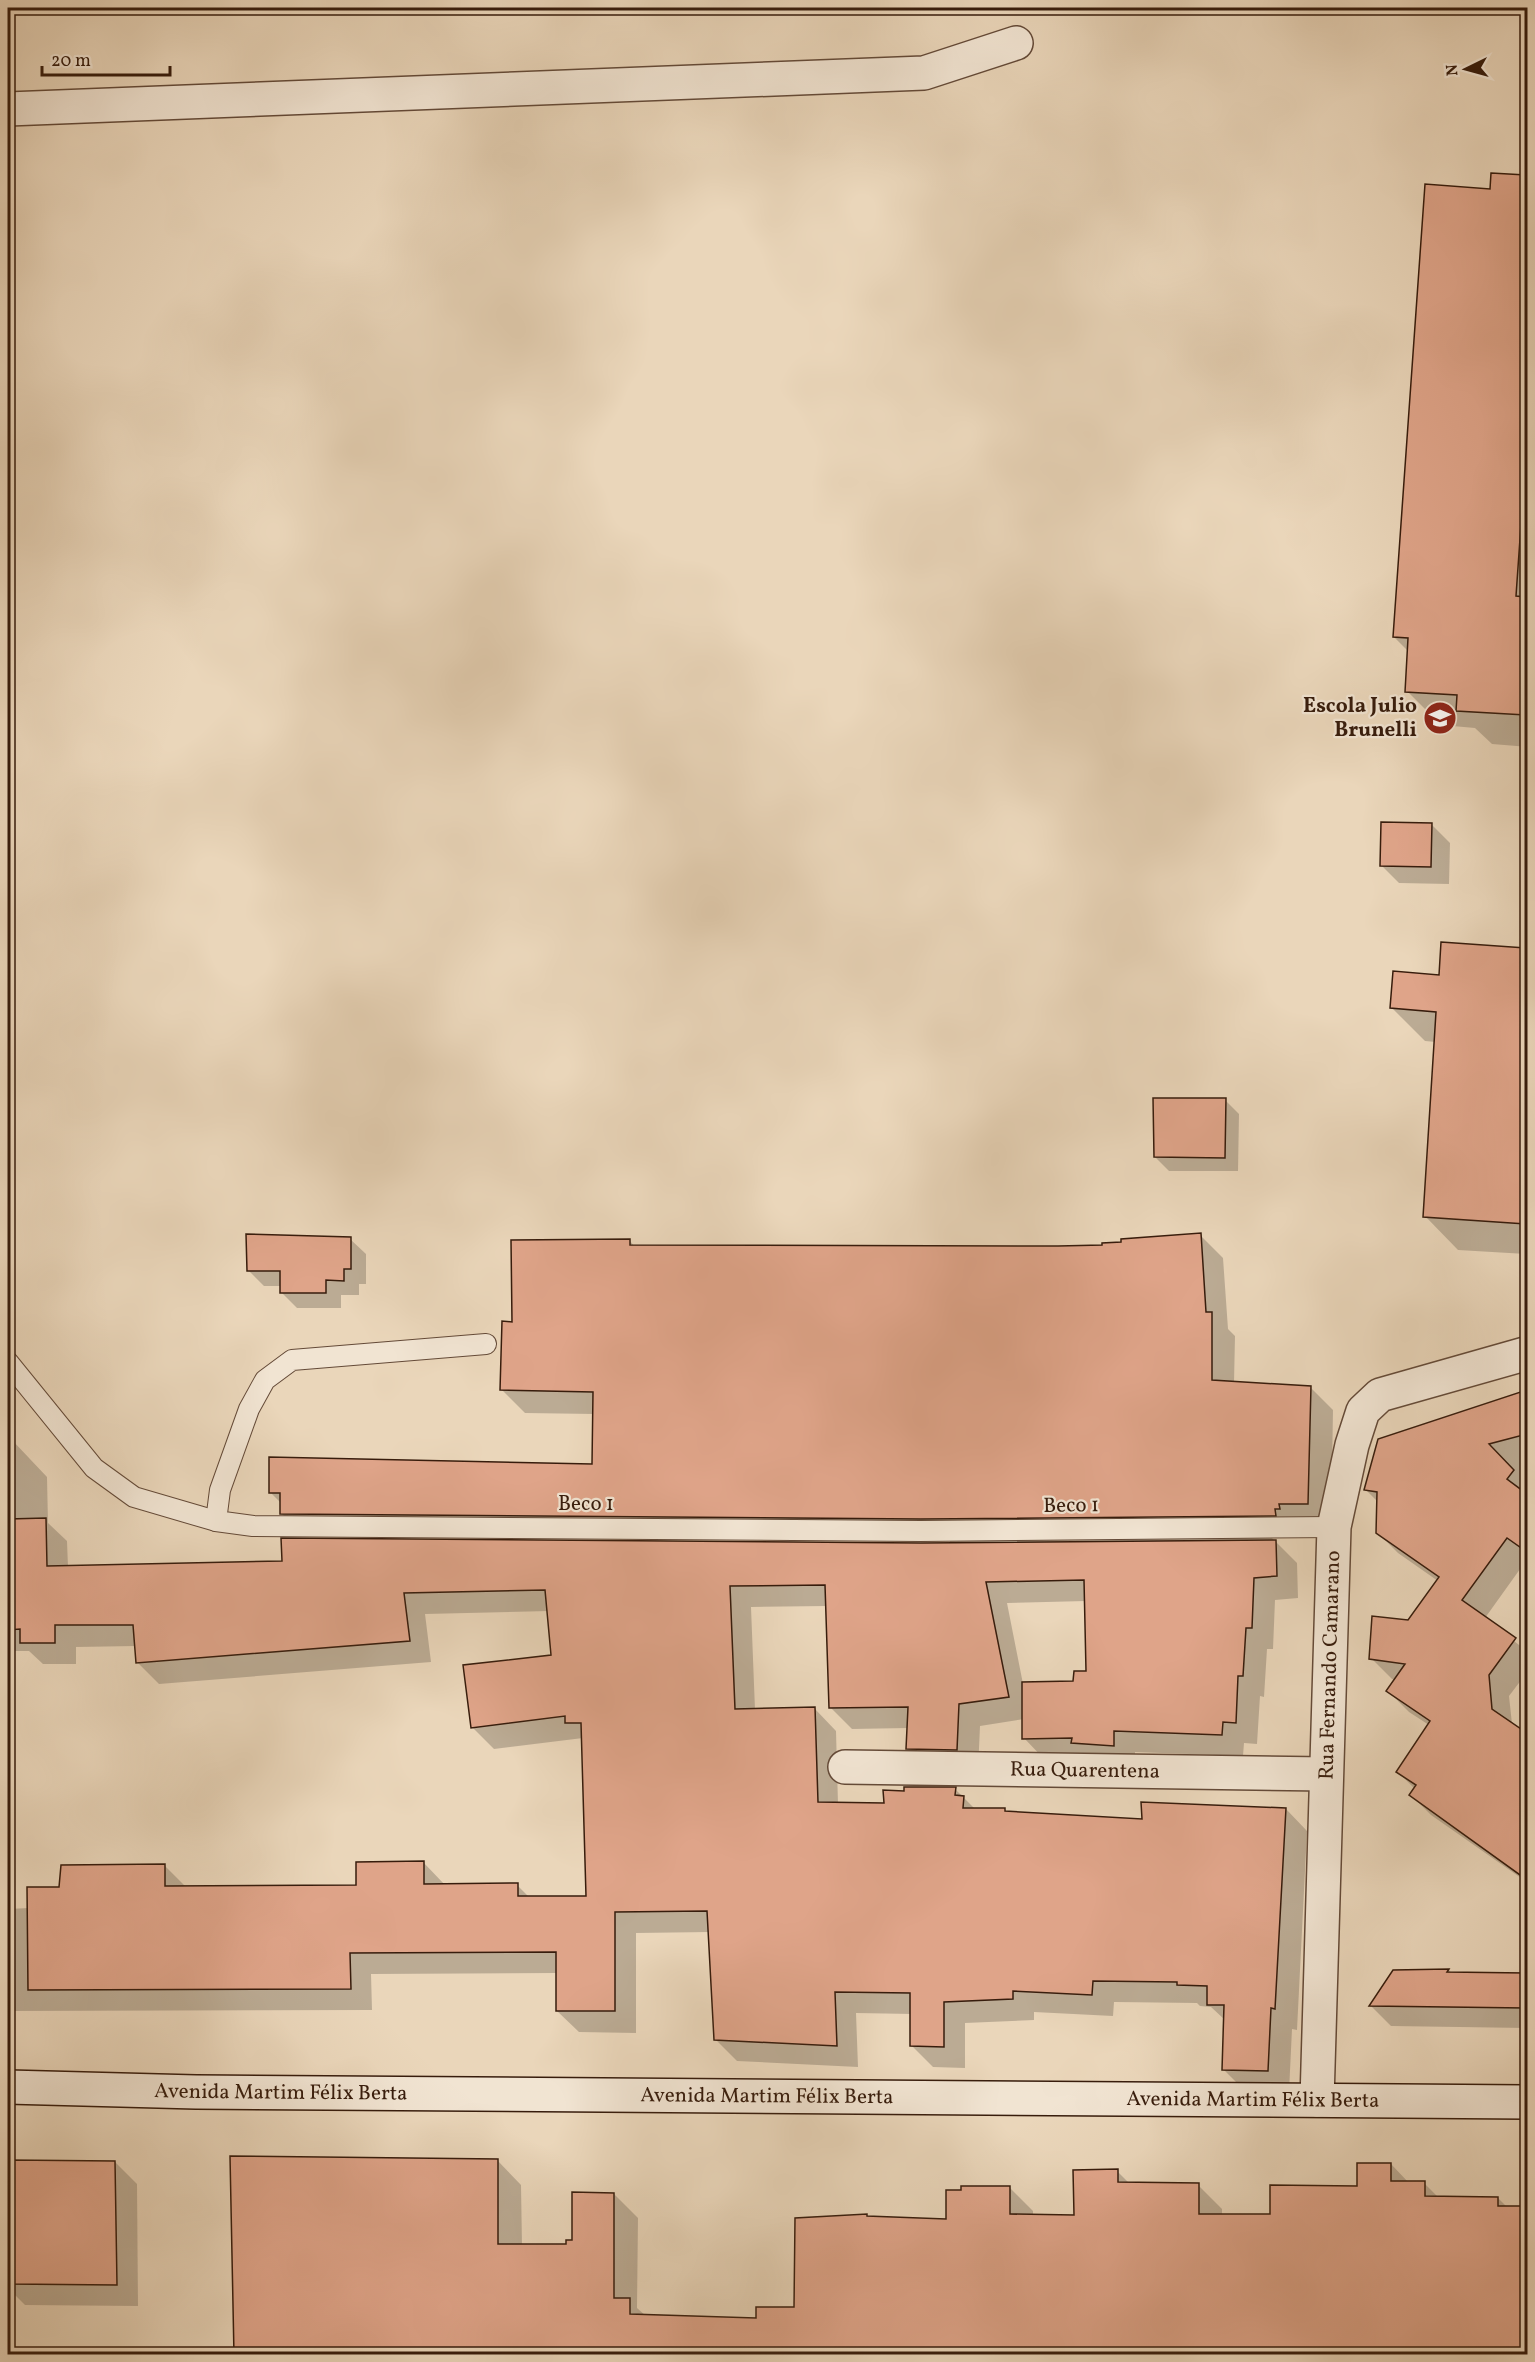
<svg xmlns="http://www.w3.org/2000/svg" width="1535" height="2362" font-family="Vollkorn,serif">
	<rect width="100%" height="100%" fill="#ead6ba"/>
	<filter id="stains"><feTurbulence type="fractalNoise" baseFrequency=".00333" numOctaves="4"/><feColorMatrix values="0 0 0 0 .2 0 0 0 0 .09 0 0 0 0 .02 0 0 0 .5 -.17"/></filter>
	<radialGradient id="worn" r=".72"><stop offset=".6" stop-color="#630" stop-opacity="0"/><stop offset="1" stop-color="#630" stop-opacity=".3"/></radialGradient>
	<g fill="#0003" fill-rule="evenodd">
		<polygon points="1493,174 1528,177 1528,747 1492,744 1475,728 1441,725 1407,691 1409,652 1394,637"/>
		<polygon points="1432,825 1450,843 1449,884 1399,883 1381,865"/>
		<polygon points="1442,944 1528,950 1528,1254 1458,1250 1425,1216 1436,1042 1425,1041 1392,1008 1440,976"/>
		<polygon points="1225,1100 1239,1114 1238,1171 1169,1171 1155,1157"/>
		<path d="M1200,1235L1223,1258L1228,1329L1235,1336L1234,1383L1310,1387L1333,1410L1331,1526L1298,1531V1538H1272L1297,1563L1298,1598L1275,1600L1273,1649H1267L1264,1697L1260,1696L1257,1744L1244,1743L1243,1756L1135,1752V1766L1045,1760L1024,1738V1719L980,1726L978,1771L929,1770L908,1749V1728L852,1729L830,1707L827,1606L751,1607L755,1710L815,1709L836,1731L838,1804H886L955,1789L976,1810L1004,1809L1007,1813L1144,1821L1286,1809L1307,1831L1297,2030L1292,2029L1289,2092L1245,2091L1224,2070L1225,2020L1211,2007L1200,2006L1197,2003L1114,2002L1113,2016L1034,2012V2020L965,2023V2068L933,2067L911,2045L912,2014L856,2013L858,2067L737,2061L715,2039L710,1932L636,1933V2033L579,2032L557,2011V1973L371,1974L372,2010L8,2011V1909L29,1908L60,1888L165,1866L186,1887L357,1886L423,1862L445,1885H517L530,1898H587L583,1738L494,1749L473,1728L553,1657L549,1611L425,1614L431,1662L159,1684L138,1663L136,1646L76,1647V1664H43L29,1651H8V1440H12L47,1477L48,1523L67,1541L68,1567L950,1544V1541L305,1537L282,1514L281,1503L270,1492L594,1466V1414L525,1413L502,1390L513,1323L630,1241L635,1247L1104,1246ZM1086,1601L1087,1673L1075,1683L1023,1684L1007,1603Z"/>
		<polygon points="350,1239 366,1254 366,1284 359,1284 359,1295 341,1295 341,1308 297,1308 281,1292 281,1286 264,1286 248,1270"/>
		<polygon points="1528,1392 1528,1558 1485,1618 1528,1652 1528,1671 1509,1696 1512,1724 1528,1735 1528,1883 1431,1815 1411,1795 1415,1789 1398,1772 1429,1725 1409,1712 1388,1691 1396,1680 1392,1679 1371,1658 1409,1621 1438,1581 1398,1553 1377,1532 1378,1502 1366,1490 1380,1440"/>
		<polygon points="1449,1970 1452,1974 1528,1974 1528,2028 1391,2026 1371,2006 1394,1972"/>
		<polygon points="497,2160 521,2185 522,2246 567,2246 614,2194 638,2218 637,2308 646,2316 758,2319 795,2309 869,2218 947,2220 1009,2187 1033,2211 1033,2216 1075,2216 1117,2171 1130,2184 1198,2185 1222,2209 1222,2216 1271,2216 1358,2187 1391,2164 1409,2183 1424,2183 1439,2198 1498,2198 1507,2207 1528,2207 1528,2354 237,2354"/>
		<polygon points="8,2161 115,2162 137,2184 138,2306 25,2305 8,2288"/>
		<polygon points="131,2351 168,2352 171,2354 131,2354"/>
	</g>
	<g fill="#dfa489" stroke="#371c0c" stroke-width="1.5">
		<polygon points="1491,173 1527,175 1527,510 1522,510 1516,596 1527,597 1527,715 1456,711 1457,695 1405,692 1408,638 1393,637 1425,184 1490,189"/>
		<polygon points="1381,822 1432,823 1431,867 1380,866"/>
		<polygon points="1441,942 1527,948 1527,1224 1423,1217 1436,1012 1390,1008 1393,971 1439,975"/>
		<polygon points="1153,1098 1226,1098 1225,1158 1154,1157"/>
		<polygon points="1201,1233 1206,1312 1212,1312 1212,1380 1311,1386 1308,1504 1279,1504 1280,1509 1275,1509 1276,1516 921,1519 280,1514 280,1493 269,1493 269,1457 592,1464 593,1392 500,1390 502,1321 512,1322 511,1240 630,1239 630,1245 1058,1246 1102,1245 1102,1243 1121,1242 1121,1239"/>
		<polygon points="246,1234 351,1237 351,1269 344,1269 344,1281 326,1280 326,1293 280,1293 280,1271 247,1271"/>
		<polygon points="1527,1390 1527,1434 1489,1444 1514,1470 1507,1479 1527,1494 1527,1552 1507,1538 1462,1600 1516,1638 1489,1675 1492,1709 1527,1733 1527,1880 1409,1795 1416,1785 1396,1772 1430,1721 1386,1691 1405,1664 1369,1659 1372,1616 1408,1620 1439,1577 1376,1533 1377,1492 1364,1490 1378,1439"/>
		<polygon points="46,1518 47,1566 282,1561 281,1538 921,1543 1276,1540 1277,1576 1254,1578 1252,1628 1246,1628 1243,1676 1238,1676 1236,1723 1223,1722 1222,1735 1114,1731 1114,1746 1071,1743 1072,1738 1022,1739 1022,1682 1073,1681 1074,1671 1086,1671 1084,1580 986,1582 1009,1697 959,1704 957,1750 906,1749 908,1707 829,1708 825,1585 730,1586 735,1709 815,1707 818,1802 884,1803 883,1790 904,1791 904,1787 956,1787 955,1795 964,1796 963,1808 1005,1808 1005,1811 1142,1819 1141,1802 1286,1808 1275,2009 1271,2008 1268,2071 1222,2070 1224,2005 1207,2005 1207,1986 1177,1985 1177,1982 1093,1981 1092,1995 1013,1991 1013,1999 944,2002 944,2047 910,2046 910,1993 835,1992 837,2046 714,2040 707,1911 615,1912 615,2011 556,2011 556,1952 350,1953 351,1989 28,1990 27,1887 59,1887 61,1865 165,1864 165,1886 356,1885 356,1862 424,1861 424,1884 518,1883 518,1896 586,1896 581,1723 565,1723 565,1716 471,1728 463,1665 551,1655 545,1590 404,1593 410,1641 136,1663 133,1625 55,1625 55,1643 20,1643 20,1629 8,1630 8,1519"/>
		<polygon points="1449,1969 1447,1972 1527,1973 1527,2008 1369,2006 1393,1970"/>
		<polygon points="230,2156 498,2159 498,2244 566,2244 566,2240 572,2240 572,2192 614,2193 614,2298 630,2298 630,2314 756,2318 756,2307 794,2307 795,2218 867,2214 867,2216 946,2219 946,2190 961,2190 961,2186 1010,2186 1010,2214 1074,2215 1073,2170 1118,2169 1118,2182 1199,2183 1199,2214 1270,2214 1270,2185 1357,2186 1357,2163 1391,2163 1391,2181 1425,2181 1425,2196 1498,2197 1498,2206 1527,2206 1527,2353 1226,2355 1226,2352 1111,2355 1111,2352 957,2355 957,2352 921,2351 876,2352 876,2355 234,2355"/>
		<polygon points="8,2160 115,2161 117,2285 8,2284"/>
	</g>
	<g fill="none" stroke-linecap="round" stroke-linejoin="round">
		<g stroke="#644a38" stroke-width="22">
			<g id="service">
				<polyline points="486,1344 292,1360 265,1380 249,1409 220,1490 216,1521 253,1526 921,1531 1334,1527"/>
				<polyline points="8,1362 94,1468 134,1497 216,1521"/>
			</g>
		</g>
		<g stroke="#644a38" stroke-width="36">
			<g id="minor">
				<polyline points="8,109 924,73 1016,43"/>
				<path id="s1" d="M845,1767L1326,1774"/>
				<path id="s2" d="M1317,2100L1334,1527L1352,1445L1363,1411L1380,1395L1528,1353"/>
			</g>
		</g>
		<g stroke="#371c0c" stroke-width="36">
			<g id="secondary">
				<path id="s3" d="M8,2087L196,2092L1528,2102"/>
			</g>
		</g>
		<use href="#service" stroke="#f1e4d2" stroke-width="20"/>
		<use href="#minor" stroke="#f1e4d2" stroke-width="33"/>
		<use href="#secondary" stroke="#f1e4d2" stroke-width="33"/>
	</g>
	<defs>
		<g id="school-disc" transform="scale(1.725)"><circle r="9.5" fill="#8f2418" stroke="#f1e4d2"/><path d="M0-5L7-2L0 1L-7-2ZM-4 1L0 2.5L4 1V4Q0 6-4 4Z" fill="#fff"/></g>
	</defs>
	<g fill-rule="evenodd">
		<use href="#school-disc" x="1440" y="718"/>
	</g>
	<g text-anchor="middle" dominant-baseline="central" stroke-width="4.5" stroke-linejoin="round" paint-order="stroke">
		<g font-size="21" font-weight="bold" fill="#371c0c" stroke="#f1e4d2" text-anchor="end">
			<text x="1417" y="706">Escola Julio<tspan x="1417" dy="24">Brunelli</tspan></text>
		</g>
		<g font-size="21" fill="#371c0c" stroke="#f1e4d2">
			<text x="586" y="1504">Beco 1</text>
			<text transform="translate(1071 1506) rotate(-1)">Beco 1</text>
			<text stroke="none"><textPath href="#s2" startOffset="435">Rua Fernando Camarano</textPath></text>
			<text stroke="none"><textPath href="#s1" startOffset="240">Rua Quarentena</textPath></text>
			<text stroke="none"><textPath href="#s3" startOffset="273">Avenida Martim Félix Berta</textPath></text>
			<text stroke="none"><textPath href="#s3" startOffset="759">Avenida Martim Félix Berta</textPath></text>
			<text stroke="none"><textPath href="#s3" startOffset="1245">Avenida Martim Félix Berta</textPath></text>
		</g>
	</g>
	<rect width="1535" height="2362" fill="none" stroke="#ead6ba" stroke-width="30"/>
	<rect x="9" y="9" width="1517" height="2344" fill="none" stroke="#371c0c" stroke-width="3"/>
	<rect x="15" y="15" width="1505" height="2332" fill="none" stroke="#371c0c" stroke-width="1.5"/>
	<g transform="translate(1466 69) rotate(265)" stroke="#f1e4d2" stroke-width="4.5" paint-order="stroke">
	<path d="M0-4.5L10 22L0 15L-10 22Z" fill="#371c0c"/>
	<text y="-9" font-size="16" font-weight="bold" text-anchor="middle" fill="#371c0c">N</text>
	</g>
	<path d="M42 66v9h128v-9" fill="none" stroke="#371c0c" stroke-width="3"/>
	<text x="51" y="66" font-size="18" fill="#371c0c" stroke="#f1e4d2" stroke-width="4.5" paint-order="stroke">20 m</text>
	<rect width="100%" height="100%" filter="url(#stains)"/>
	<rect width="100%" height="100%" fill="url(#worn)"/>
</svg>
